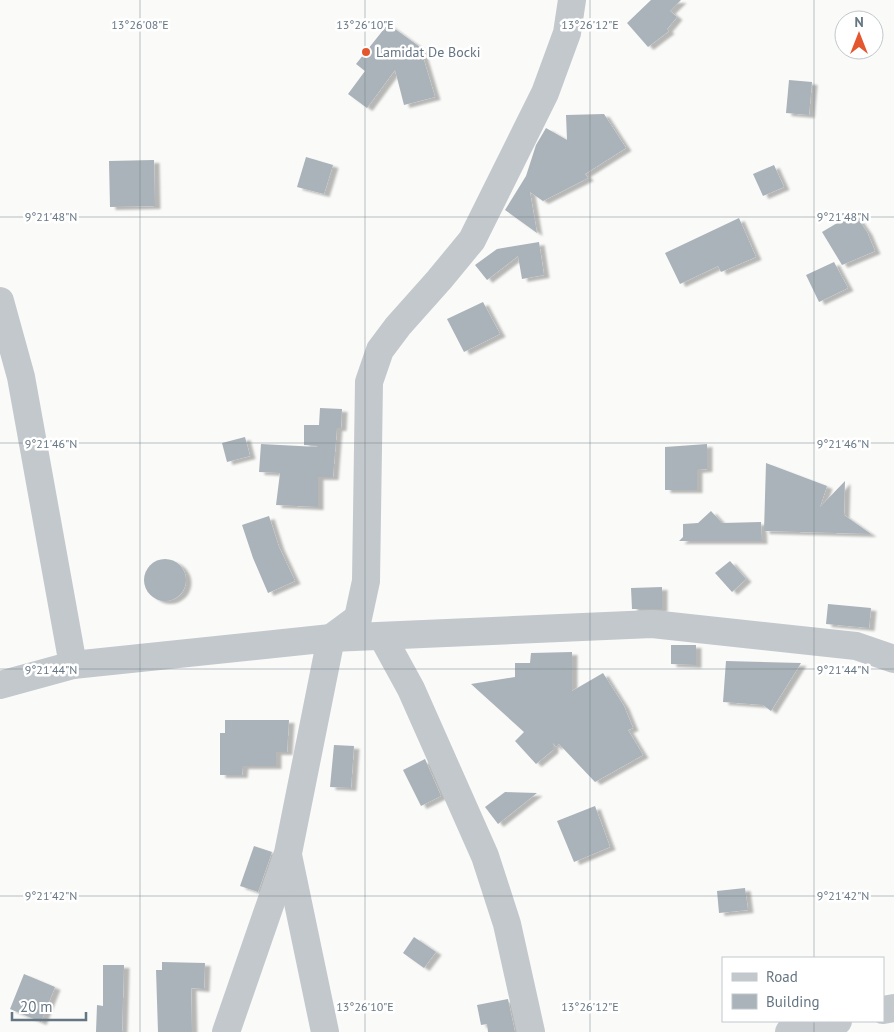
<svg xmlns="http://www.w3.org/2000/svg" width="894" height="1032" font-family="'PT Sans',sans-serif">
	<defs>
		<filter id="shadow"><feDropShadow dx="5.5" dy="3" stdDeviation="1" flood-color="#0004"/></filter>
	</defs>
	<rect width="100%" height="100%" fill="#fafaf8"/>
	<g fill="#aab3b9" filter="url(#shadow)">
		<polygon points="651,0 681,0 670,11 677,17 667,29 669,31 648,47 627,23"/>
		<polygon points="388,24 420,47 435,97 404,105 395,70 367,108 348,94 365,71 356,64"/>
		<polygon points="789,80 812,82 809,115 786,113"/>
		<polygon points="604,114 626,148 585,174 588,178 543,201 530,192 537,233 505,210 526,176 536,145 546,128 567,140 566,115"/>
		<polygon points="306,157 333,165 324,194 297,187"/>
		<polygon points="154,160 155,206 110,207 109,161"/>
		<polygon points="774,165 784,187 763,196 753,174"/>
		<polygon points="854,213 867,232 875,251 842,265 822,232"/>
		<polygon points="739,218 756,257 721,272 718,266 680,284 665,253"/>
		<polygon points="539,242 544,275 522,279 518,256 487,280 475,265 497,249"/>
		<polygon points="834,262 848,288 819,302 806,275"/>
		<polygon points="483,302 500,334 464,352 447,319"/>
		<polygon points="320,408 342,409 341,428 337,428 333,477 318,477 318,507 276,505 280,473 259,472 261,444 318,447 318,457 318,446 304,445 304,425 319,425"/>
		<polygon points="245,437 250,456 227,462 222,443"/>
		<polygon points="707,444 707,469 697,470 697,490 665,490 665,447"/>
		<polygon points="766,463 827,486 820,507 845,481 844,515 871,534 764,531"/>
		<polygon points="711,511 722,523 761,522 762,541 679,541 683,537 683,524 698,523"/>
		<polygon points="269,516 279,547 295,581 268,593 253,558 242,525"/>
		<circle cx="165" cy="580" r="21"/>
		<polygon points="730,561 746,579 732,592 715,573"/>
		<polygon points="662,587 662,609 632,609 631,588"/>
		<polygon points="828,604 871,608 869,628 826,624"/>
		<polygon points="671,645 696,645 696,665 671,664"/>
		<polygon points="572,652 572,691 603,673 624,706 633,728 628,730 643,755 595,782 559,744 556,747 553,743 553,750 536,764 515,741 524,732 471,684 515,677 515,663 530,663 531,653"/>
		<polygon points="726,661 801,663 771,711 763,705 723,702"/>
		<polygon points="225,720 289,720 287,752 276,752 276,766 243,766 242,775 220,775 220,733 225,733"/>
		<polygon points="334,745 354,746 351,788 330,787"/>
		<polygon points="425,759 441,796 421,806 403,770"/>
		<polygon points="505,792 537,793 498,824 485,807"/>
		<polygon points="595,806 610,847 574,862 557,821"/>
		<polygon points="254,846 272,852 258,892 240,886"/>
		<polygon points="745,888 748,910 719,913 717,891"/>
		<polygon points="414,937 436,952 424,968 403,953"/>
		<polygon points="162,962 205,963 204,989 191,988 192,1032 158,1032 156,970 162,970"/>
		<polygon points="103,965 124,965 122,1032 96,1032 97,1005 103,1006"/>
		<polygon points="24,974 55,987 41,1022 10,1009"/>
		<polygon points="508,999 515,1032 488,1032 487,1024 481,1025 477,1005"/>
	</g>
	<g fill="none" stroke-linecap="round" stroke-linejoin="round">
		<g stroke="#c3c8cc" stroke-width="28">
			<polyline points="0,301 21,377 73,665"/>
			<polyline points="382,636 411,689 485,856 507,924 531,1032"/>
			<polyline points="0,685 73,665 331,638 652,624 856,646 894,659"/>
			<polyline points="288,855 325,1032"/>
			<polyline points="883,1010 894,1008"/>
			<polyline points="226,1032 288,853 331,638 358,618 366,581 369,382 380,350 398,326 439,280 472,240 545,93 567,33 572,0"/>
			<polyline points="789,1032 838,1021"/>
		</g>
	</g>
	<path fill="none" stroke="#657683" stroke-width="1" stroke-opacity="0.45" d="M140,0V1032M365,0V1032M590,0V1032M814,0V958M0,217H894M0,443H894M0,669H894M0,896H894M814,1021V1032"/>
	<circle fill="#e4572e" stroke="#fff" stroke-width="2" cx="366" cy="52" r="5"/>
	<g text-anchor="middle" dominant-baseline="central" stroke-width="5" stroke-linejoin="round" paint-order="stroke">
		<g font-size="14" fill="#657683" stroke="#fff" text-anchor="start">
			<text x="376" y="52">Lamidat De Bocki</text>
		</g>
	</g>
	<g font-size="12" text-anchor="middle" fill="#657683" stroke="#fff" stroke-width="5" stroke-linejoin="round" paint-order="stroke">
		<text x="140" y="29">13°26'08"E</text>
		<text x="365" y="29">13°26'10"E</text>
		<text x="590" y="29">13°26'12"E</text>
		<text x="51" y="221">9°21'48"N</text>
		<text x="843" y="221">9°21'48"N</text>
		<text x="51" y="448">9°21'46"N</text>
		<text x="843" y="448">9°21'46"N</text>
		<text x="51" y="674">9°21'44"N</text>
		<text x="843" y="674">9°21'44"N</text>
		<text x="51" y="900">9°21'42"N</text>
		<text x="843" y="900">9°21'42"N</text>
		<text x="365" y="1011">13°26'10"E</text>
		<text x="590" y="1011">13°26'12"E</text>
	</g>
	<rect x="722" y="957" width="162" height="65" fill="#ffffff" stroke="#c1c8cd"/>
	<rect x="732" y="973" width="25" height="8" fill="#c3c8cc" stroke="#c1c8cd"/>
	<text x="766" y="982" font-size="15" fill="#657683">Road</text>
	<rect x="732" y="994" width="25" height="15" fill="#aab3b9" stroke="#c1c8cd"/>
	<text x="766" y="1007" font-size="15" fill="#657683">Building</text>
	<g transform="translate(859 35)"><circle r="24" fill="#ffffff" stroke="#c1c8cd"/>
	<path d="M0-4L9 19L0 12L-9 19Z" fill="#e4572e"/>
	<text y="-8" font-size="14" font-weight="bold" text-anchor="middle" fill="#657683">N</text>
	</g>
	<path d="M12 1012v8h74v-8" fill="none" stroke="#657683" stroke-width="2.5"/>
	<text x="20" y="1012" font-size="15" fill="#657683" stroke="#ffffff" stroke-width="4" paint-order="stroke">20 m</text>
</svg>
